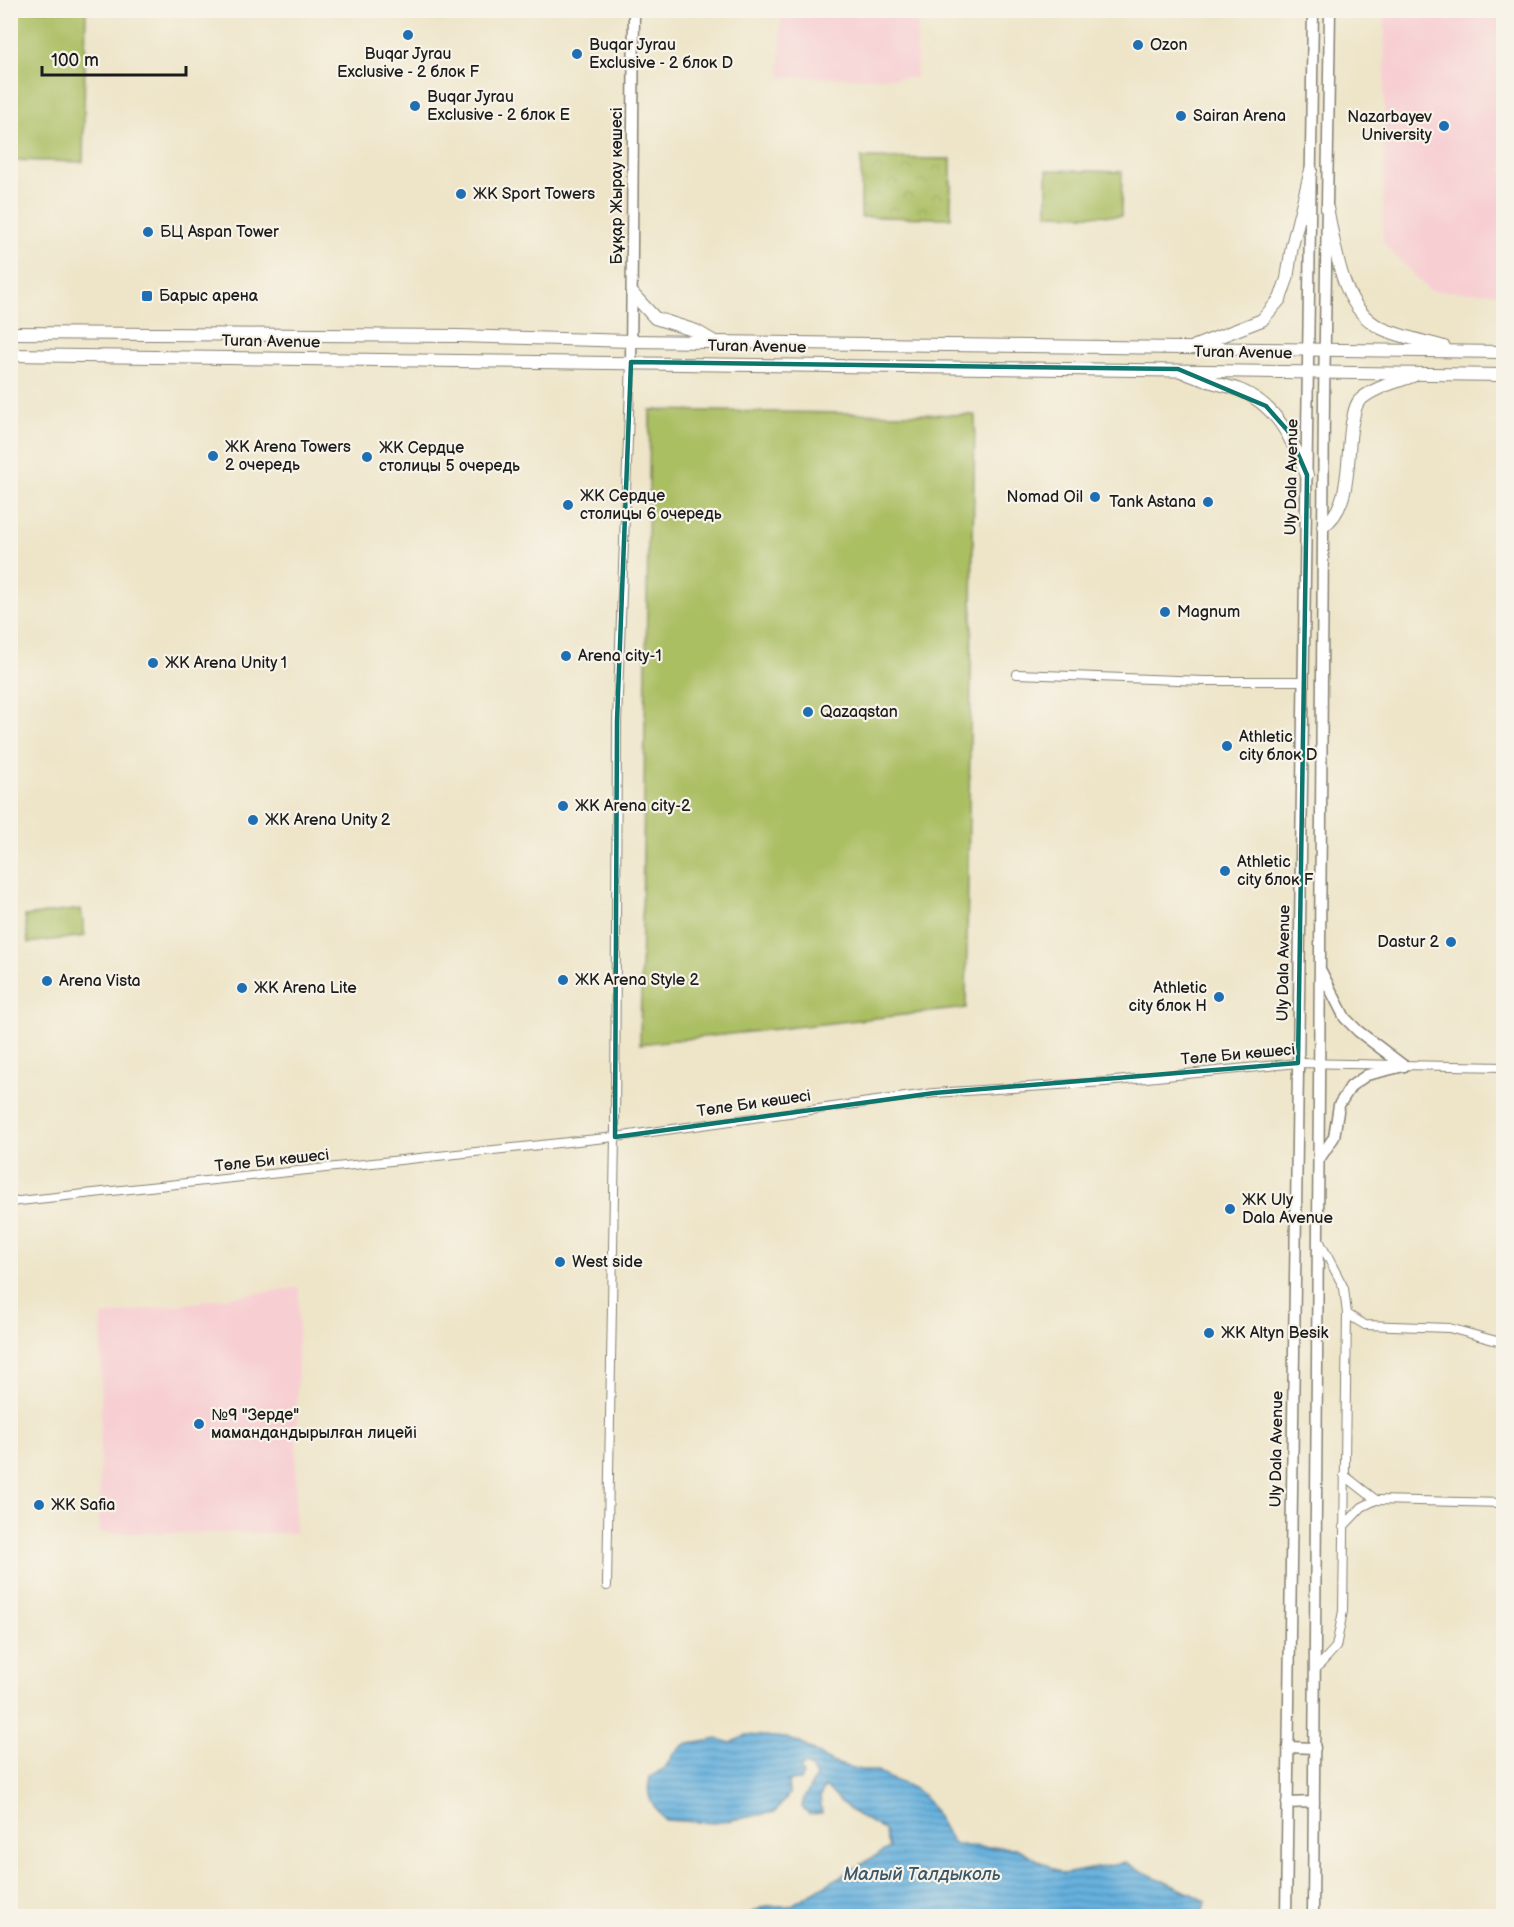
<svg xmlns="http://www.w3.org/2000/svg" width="1514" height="1927" font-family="'Balsamiq Sans',sans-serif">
	<defs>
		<pattern id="park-crowns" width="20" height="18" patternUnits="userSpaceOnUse" patternTransform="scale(1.5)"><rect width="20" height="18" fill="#aabe62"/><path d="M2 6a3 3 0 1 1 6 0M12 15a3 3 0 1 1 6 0" fill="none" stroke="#92a354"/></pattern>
		<pattern id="water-rules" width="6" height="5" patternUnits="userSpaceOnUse" patternTransform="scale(1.5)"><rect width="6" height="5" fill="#66b1de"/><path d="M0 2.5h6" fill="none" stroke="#538fb3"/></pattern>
	</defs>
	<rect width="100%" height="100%" fill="#f7f3e8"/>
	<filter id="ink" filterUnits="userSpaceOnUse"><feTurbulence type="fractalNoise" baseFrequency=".0167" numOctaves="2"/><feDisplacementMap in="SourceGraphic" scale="12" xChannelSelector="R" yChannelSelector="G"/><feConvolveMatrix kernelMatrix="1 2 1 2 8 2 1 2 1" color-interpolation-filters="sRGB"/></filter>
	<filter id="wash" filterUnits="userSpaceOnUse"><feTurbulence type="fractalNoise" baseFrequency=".008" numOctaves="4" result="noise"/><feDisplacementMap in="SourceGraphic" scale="24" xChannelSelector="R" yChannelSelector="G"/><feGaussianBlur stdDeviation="1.35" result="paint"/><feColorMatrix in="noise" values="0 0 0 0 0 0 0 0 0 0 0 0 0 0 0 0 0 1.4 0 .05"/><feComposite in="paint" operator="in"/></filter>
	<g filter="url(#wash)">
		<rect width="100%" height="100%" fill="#eee5c9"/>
		<g fill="#f7cfd3">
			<polygon points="781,11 918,11 916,78 780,77"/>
			<polygon points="1385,11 1503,11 1503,293 1429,291 1383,242"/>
			<polygon points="299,1287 295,1533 99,1533 102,1316"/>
		</g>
		<polygon fill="url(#park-crowns)" stroke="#636d3f" stroke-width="1.5" points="861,158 951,159 951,218 861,217"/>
		<g fill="#aabe62" stroke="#636d3f" stroke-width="1.5">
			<polygon points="11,10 86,11 83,162 11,160"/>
			<polygon points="1047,170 1122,172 1121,216 1047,214"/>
			<polygon points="650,410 975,415 966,1008 640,1044"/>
			<polygon points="81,909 85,936 28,943 25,916"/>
		</g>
		<path fill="url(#water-rules)" stroke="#41667d" stroke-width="1.5" d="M747,1735L786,1738L800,1743L831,1762L864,1771H878C891,1783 910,1782 923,1795C934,1808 942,1828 953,1843L966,1846L1016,1848L1063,1874L1125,1863L1206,1901L1201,1916H750L749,1914L765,1906H790L889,1848L884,1830L851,1811L825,1787L820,1797L822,1813L809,1814L802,1807L804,1798L816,1777L811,1768L805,1765L800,1769L803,1775L800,1780L788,1781L789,1794L775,1812L715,1823L665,1820C652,1804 645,1798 650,1777L665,1768L674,1753L684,1745L718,1739L731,1743Z"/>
	</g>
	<g filter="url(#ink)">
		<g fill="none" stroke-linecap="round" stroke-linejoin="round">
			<g stroke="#858072" stroke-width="10">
				<g id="street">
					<polyline points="1017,674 1204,681 1304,681"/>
					<polyline points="10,1202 615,1137 934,1093 1105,1082 1298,1063 1504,1067"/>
					<polyline points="1319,1240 1344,1288 1347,1314 1365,1325 1449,1328 1504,1343"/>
					<polyline points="1376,1500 1504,1503"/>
					<polyline points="1343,1527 1362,1507 1376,1500 1344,1475"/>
					<polyline points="607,1586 615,1137 617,721 631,362"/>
					<polyline points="1315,1670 1336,1647 1343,1611 1347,1314"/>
				</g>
			</g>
			<g stroke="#858072" stroke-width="13">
				<g id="secondary">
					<polyline points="631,362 634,10"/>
					<polyline points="1321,971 1345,1018 1358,1031 1404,1066"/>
					<polyline points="1320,1158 1334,1137 1339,1105 1351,1086 1367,1075 1404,1066"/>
					<polyline points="1288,1747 1315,1748"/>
					<polyline points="1287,1803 1314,1802"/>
					<polyline points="1286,1916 1313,10"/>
					<polyline points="1313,1916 1324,400 1330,10"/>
				</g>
			</g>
			<g stroke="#858072" stroke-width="14">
				<g id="primary">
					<path d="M1327,208C1336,247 1340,308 1381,328C1401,337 1423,341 1444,347"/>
					<polyline points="632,293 655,318 696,331 713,341"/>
					<polyline points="10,333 458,336 631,341 1504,352"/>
					<polyline points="1195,346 1262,320 1280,299 1287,279 1292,246 1311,170"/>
					<polyline points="10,355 1504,375"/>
					<path d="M1181,371C1199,380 1216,383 1234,388C1276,402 1291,438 1307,475"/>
					<path d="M1323,526C1353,507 1346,453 1352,423C1354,416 1354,407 1359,401C1372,388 1397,382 1413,376"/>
				</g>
			</g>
			<use href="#street" stroke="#fff" stroke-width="8"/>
			<use href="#secondary" stroke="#fff" stroke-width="10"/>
			<use href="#primary" stroke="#fff" stroke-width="12"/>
		</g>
	</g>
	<path fill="none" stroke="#0f766e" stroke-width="4.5" stroke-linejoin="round" d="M631,362L1178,369L1266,406L1288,431L1307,475L1298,1063L934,1093L615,1137L617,721Z"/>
	<g fill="#1f6fb2" stroke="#f7f3e8" stroke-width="2">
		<circle cx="408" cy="35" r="6"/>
		<circle cx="1138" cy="45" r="6"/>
		<circle cx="577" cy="54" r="6"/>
		<circle cx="415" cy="106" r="6"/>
		<circle cx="1181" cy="116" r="6"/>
		<circle cx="1444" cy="126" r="6"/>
		<circle cx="461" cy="194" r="6"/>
		<circle cx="148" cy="232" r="6"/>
		<rect x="141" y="290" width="12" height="12" rx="3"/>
		<circle cx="213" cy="456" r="6"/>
		<circle cx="367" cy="457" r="6"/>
		<circle cx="1095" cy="497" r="6"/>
		<circle cx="1208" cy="502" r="6"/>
		<circle cx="568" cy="505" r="6"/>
		<circle cx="1165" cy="612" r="6"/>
		<circle cx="566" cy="656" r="6"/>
		<circle cx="153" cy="663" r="6"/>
		<circle cx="808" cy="712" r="6"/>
		<circle cx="1227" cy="746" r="6"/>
		<circle cx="563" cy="806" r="6"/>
		<circle cx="253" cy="820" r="6"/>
		<circle cx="1225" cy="871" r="6"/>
		<circle cx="1451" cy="942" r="6"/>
		<circle cx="563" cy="980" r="6"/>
		<circle cx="47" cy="981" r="6"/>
		<circle cx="242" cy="988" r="6"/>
		<circle cx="1219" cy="997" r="6"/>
		<circle cx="1230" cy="1209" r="6"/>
		<circle cx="560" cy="1262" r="6"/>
		<circle cx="1209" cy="1333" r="6"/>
		<circle cx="199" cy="1424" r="6"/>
		<circle cx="39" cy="1505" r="6"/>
	</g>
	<g text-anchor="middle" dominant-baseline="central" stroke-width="4.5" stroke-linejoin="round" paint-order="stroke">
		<g font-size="16" fill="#1c1c1c" stroke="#f7f3e8" text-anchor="start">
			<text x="589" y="45">Buqar Jyrau<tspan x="589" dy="18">Exclusive - 2 блок D</tspan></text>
			<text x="1150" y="45">Ozon</text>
			<text x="408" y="54" text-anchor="middle">Buqar Jyrau<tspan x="408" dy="18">Exclusive - 2 блок F</tspan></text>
			<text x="427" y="97">Buqar Jyrau<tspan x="427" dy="18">Exclusive - 2 блок E</tspan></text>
			<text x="1193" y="116">Sairan Arena</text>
			<text x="1432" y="117" text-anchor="end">Nazarbayev<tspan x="1432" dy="18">University</tspan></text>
			<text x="473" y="194">ЖК Sport Towers</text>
			<text x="160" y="232">БЦ Aspan Tower</text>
			<text x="159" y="296">Барыс арена</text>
			<text x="225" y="447">ЖК Arena Towers<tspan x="225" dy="18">2 очередь</tspan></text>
			<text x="379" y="448">ЖК Сердце<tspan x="379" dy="18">столицы 5 очередь</tspan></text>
			<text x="580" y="496">ЖК Сердце<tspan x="580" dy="18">столицы 6 очередь</tspan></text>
			<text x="1083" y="497" text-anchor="end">Nomad Oil</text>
			<text x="1196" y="502" text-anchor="end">Tank Astana</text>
			<text x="1177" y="612">Magnum</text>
			<text x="578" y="656">Arena city-1</text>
			<text x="165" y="663">ЖК Arena Unity 1</text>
			<text x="820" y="712">Qazaqstan</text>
			<text x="1239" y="737">Athletic<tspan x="1239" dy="18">city блок D</tspan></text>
			<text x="575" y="806">ЖК Arena city-2</text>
			<text x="265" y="820">ЖК Arena Unity 2</text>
			<text x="1237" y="862">Athletic<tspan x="1237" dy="18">city блок F</tspan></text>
			<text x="1439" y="942" text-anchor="end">Dastur 2</text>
			<text x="575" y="980">ЖК Arena Style 2</text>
			<text x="59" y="981">Arena Vista</text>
			<text x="254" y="988">ЖК Arena Lite</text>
			<text x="1207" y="988" text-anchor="end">Athletic<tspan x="1207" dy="18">city блок H</tspan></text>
			<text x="1242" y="1200">ЖК Uly<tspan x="1242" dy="18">Dala Avenue</tspan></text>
			<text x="572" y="1262">West side</text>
			<text x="1221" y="1333">ЖК Altyn Besik</text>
			<text x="211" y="1415">№9 "Зерде"<tspan x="211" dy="18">мамандандырылған лицейі</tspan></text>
			<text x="51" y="1505">ЖК Safia</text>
		</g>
		<g font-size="16" fill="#1c1c1c" stroke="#f7f3e8">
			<text transform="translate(617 186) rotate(-90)">Бұқар Жырау көшесі</text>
			<text transform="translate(271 342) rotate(1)">Turan Avenue</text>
			<text transform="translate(757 347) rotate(1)">Turan Avenue</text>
			<text transform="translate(1243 353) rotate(1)">Turan Avenue</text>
			<text transform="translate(1292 477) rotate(-89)">Uly Dala Avenue</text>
			<text transform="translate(1284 963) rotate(-89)">Uly Dala Avenue</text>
			<text transform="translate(1238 1055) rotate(-5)">Төле Би көшесі</text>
			<text transform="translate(754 1104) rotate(-8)">Төле Би көшесі</text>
			<text transform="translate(272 1161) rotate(-6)">Төле Би көшесі</text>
			<text transform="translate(1277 1449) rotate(-89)">Uly Dala Avenue</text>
		</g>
		<g font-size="18" font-style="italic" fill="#3a586a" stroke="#f7f3e8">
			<text x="922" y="1874">Малый Талдыколь</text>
		</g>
	</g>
	<rect width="1514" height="1927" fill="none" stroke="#f7f3e8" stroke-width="36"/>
	<path d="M42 66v9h144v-9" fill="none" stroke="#1c1c1c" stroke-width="3"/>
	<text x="51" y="66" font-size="18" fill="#1c1c1c" stroke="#f7f3e8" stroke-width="4.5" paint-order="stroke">100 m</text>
</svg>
